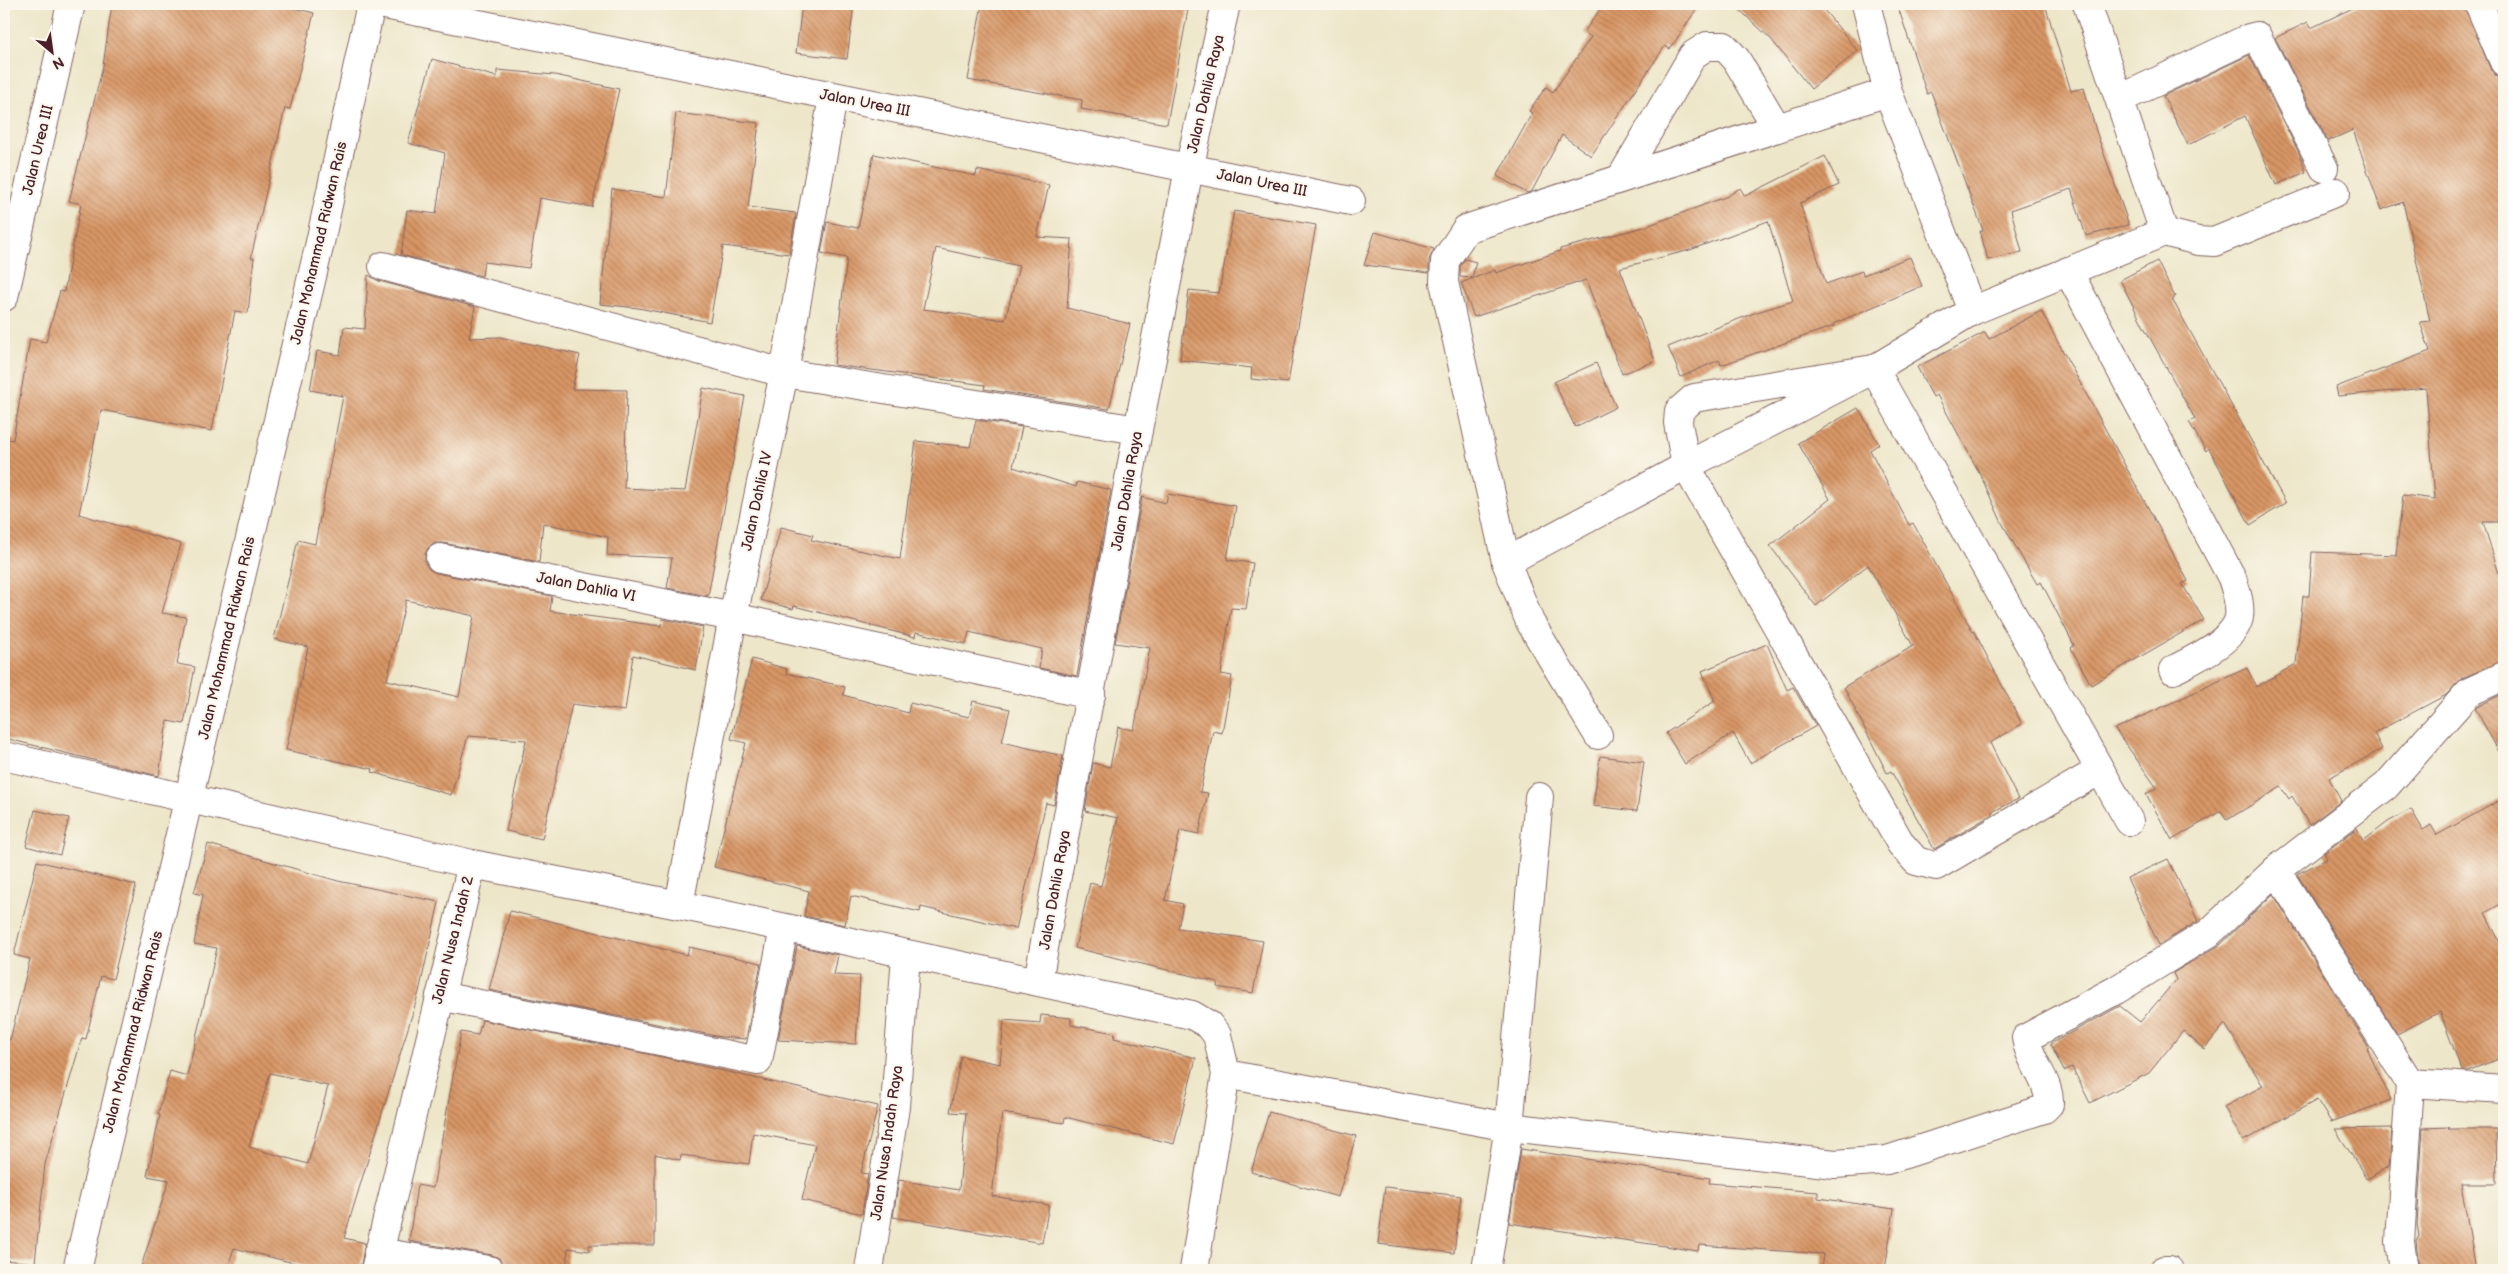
<svg xmlns="http://www.w3.org/2000/svg" width="2508" height="1274" font-family="'Balsamiq Sans',sans-serif">
	<defs>
		<pattern id="building-back-hatch" width="6" height="6" patternUnits="userSpaceOnUse" patternTransform="scale(1.25)"><rect width="6" height="6" fill="#d89665"/><path d="M-1 5l2 2M0 0l6 6M5-1l2 2" fill="none" stroke="#b17a53"/></pattern>
	</defs>
	<rect width="100%" height="100%" fill="#fbf7ec"/>
	<filter id="ink" filterUnits="userSpaceOnUse"><feTurbulence type="fractalNoise" baseFrequency=".02" numOctaves="2"/><feDisplacementMap in="SourceGraphic" scale="10" xChannelSelector="R" yChannelSelector="G"/><feConvolveMatrix kernelMatrix="1 2 1 2 8 2 1 2 1" color-interpolation-filters="sRGB"/></filter>
	<filter id="wash" filterUnits="userSpaceOnUse"><feTurbulence type="fractalNoise" baseFrequency=".0096" numOctaves="4" result="noise"/><feDisplacementMap in="SourceGraphic" scale="20" xChannelSelector="R" yChannelSelector="G"/><feGaussianBlur stdDeviation="1.12" result="paint"/><feColorMatrix in="noise" values="0 0 0 0 0 0 0 0 0 0 0 0 0 0 0 0 0 1.4 0 .05"/><feComposite in="paint" operator="in"/></filter>
	<g filter="url(#wash)">
		<rect width="100%" height="100%" fill="#ede6c9"/>
		<g id="blocks">
			<g fill="url(#building-back-hatch)" fill-rule="evenodd">
				<polygon points="112,4 277,4 314,13 290,109 285,108 251,258 254,258 248,313 235,311 212,431 101,410 79,514 181,544 162,613 186,617 177,664 195,667 184,724 167,721 159,776 4,738 4,456 7,439 13,440 30,339 46,342 60,291 64,292 81,204 69,201 103,66"/>
				<polygon points="802,4 854,4 847,59 796,53"/>
				<polygon points="982,4 1189,4 1167,124 1081,109 1082,100 968,80"/>
				<polygon points="1604,4 1700,4 1670,49 1665,46 1591,156 1562,135 1532,191 1527,193 1497,176 1532,113 1529,111 1546,87 1553,92 1591,37 1584,32"/>
				<polygon points="1733,4 1819,4 1858,51 1811,89 1770,38"/>
				<polygon points="1897,4 2045,4 2071,91 2084,88 2096,131 2129,225 2086,236 2071,189 2011,210 2022,252 1988,260 1980,231 1983,230 1931,92 1927,94"/>
				<polygon points="2361,4 2464,4 2490,68 2495,75 2504,77 2504,522 2483,522 2504,590 2504,661 2462,678 2446,695 2374,733 2382,749 2329,778 2341,801 2309,825 2292,796 2289,799 2281,787 2227,820 2221,811 2172,840 2146,794 2157,788 2115,729 2247,668 2256,687 2296,664 2303,596 2309,596 2312,552 2396,555 2403,495 2435,499 2426,388 2338,396 2336,387 2430,351 2420,322 2430,321 2403,202 2381,210 2353,130 2328,141 2275,38 2308,22 2311,28"/>
				<polygon points="2249,55 2299,153 2306,172 2276,185 2245,116 2188,145 2163,96"/>
				<polygon points="432,59 497,77 497,70 555,75 619,89 592,207 540,198 529,268 484,262 482,276 401,255 407,210 436,214 445,153 408,143"/>
				<polygon points="676,113 759,123 748,207 795,213 796,215 789,254 723,246 710,322 638,308 600,304 612,189 666,197"/>
				<path d="M874,154L976,176L977,170L1049,185L1037,237L1072,239L1067,308L1130,324L1109,409L984,389L985,385L834,365L847,258L821,253L827,222L858,228ZM936,248L1019,266L1005,320L923,309Z"/>
				<polygon points="1825,156 1839,185 1800,203 1826,284 1862,271 1863,275 1910,257 1922,286 1833,324 1834,326 1721,365 1719,360 1681,377 1668,347 1754,313 1793,301 1768,221 1690,250 1620,268 1655,361 1622,374 1586,280 1474,317 1461,283 1495,270 1496,273 1560,251 1560,249 1644,227 1728,196 1740,188 1745,196"/>
				<polygon points="1234,211 1316,225 1288,383 1251,379 1252,368 1180,360 1189,290 1219,293"/>
				<polygon points="1375,232 1434,249 1429,260 1429,273 1364,265"/>
				<polygon points="1465,259 1476,262 1472,278 1460,277 1460,266"/>
				<polygon points="2157,261 2175,297 2172,299 2286,503 2250,525 2209,448 2206,451 2189,422 2195,419 2144,327 2120,280"/>
				<path d="M368,275L379,281L475,307L469,338L500,337L580,355L572,389L627,390L624,488L685,491L703,388L745,396L708,596L667,588L672,558L607,555L608,537L543,523L539,562L443,543H435L428,548L425,554V563L430,570L436,573L552,596L550,611L661,626L662,619L703,627L696,670L633,655L625,711L572,704L542,839L506,831L526,740L468,736L451,795L372,772L373,769L286,750L308,647L274,639L298,540L315,544L343,396L310,390L317,351L340,355L344,327L365,329ZM406,600L474,616L459,697L387,680Z"/>
				<polygon points="2041,311 2188,581 2182,584 2204,620 2091,685 2071,648 2074,645 2041,582 2037,584 2002,523 1980,474 1937,395 1933,397 1917,367 1985,332 1989,339"/>
				<polygon points="1596,363 1616,407 1575,427 1554,382"/>
				<polygon points="1858,408 1879,444 1870,450 1909,525 1913,523 1973,632 1974,631 2022,724 1990,743 2018,799 1992,812 1993,814 1934,849 1891,771 1887,773 1844,687 1913,646 1868,565 1816,606 1770,546 1830,499 1798,443"/>
				<polygon points="976,420 1022,427 1013,467 1076,487 1077,482 1111,490 1077,676 1039,668 1042,649 969,632 966,644 916,632 915,637 794,606 793,609 761,600 781,527 813,535 811,540 900,559 916,441 970,447"/>
				<polygon points="1168,494 1236,506 1227,560 1253,563 1246,609 1231,608 1221,674 1232,676 1222,733 1213,731 1200,792 1208,793 1199,834 1180,830 1165,900 1183,904 1178,928 1263,941 1253,993 1217,987 1218,982 1075,948 1090,883 1101,886 1118,818 1085,811 1093,763 1110,767 1118,727 1134,730 1150,648 1115,643 1142,497 1166,503"/>
				<polygon points="1767,644 1787,690 1793,687 1816,726 1750,763 1733,733 1685,764 1666,733 1715,701 1702,671"/>
				<polygon points="752,659 787,669 786,673 845,687 843,695 908,713 910,703 969,717 973,701 1010,709 1002,742 1063,756 1054,805 1046,803 1016,929 921,907 920,912 851,896 845,925 804,916 809,891 714,867 746,743 731,739"/>
				<polygon points="2504,693 2504,761 2475,708"/>
				<polygon points="1600,756 1644,762 1637,811 1593,806"/>
				<polygon points="2504,798 2504,902 2485,913 2504,950 2504,1057 2467,1071 2462,1071 2440,1012 2397,1034 2297,874 2327,859 2324,853 2357,828 2363,841 2388,822 2411,809 2423,830 2431,825 2437,835"/>
				<polygon points="35,810 69,818 60,855 26,846"/>
				<path d="M208,844L338,881L439,902L419,992L344,1238L365,1243L360,1270H322L234,1248L227,1270H140L169,1180L147,1176L160,1115L158,1114L170,1071L187,1076L217,948L194,944L203,895L194,893ZM270,1073L328,1086L308,1164L249,1147Z"/>
				<polygon points="2168,859 2198,921 2159,945 2127,878"/>
				<polygon points="37,861 136,885 113,979 101,976 86,1039 82,1038 45,1164 35,1263 4,1260 4,1039 10,1040 30,959 14,955"/>
				<polygon points="2273,894 2369,1048 2367,1049 2391,1100 2331,1122 2317,1100 2243,1141 2224,1107 2263,1086 2225,1024 2204,1049 2183,1031 2149,1073 2090,1103 2072,1067 2064,1071 2050,1044 2120,1006 2140,1022 2176,980 2173,973 2220,945"/>
				<polygon points="510,911 687,955 689,947 761,963 746,1039 721,1037 489,990"/>
				<polygon points="797,946 838,955 834,975 860,976 856,1044 778,1040"/>
				<polygon points="1041,1015 1071,1018 1071,1025 1115,1033 1114,1038 1196,1058 1174,1144 1065,1117 1064,1123 1002,1113 992,1196 1049,1205 1042,1243 893,1217 899,1180 959,1190 966,1113 950,1112 961,1056 1000,1064 1004,1020 1040,1023"/>
				<polygon points="482,1020 662,1057 878,1106 861,1173 868,1174 862,1214 802,1200 815,1145 753,1133 749,1164 681,1155 680,1160 655,1154 655,1245 589,1245 589,1251 568,1248 566,1270 504,1270 499,1258 492,1255 409,1241 417,1185 433,1188 461,1032 478,1035"/>
				<polygon points="1269,1112 1356,1136 1338,1197 1251,1172"/>
				<polygon points="2450,1127 2448,1129 2496,1129 2497,1184 2461,1184 2476,1270 2419,1270 2416,1240 2419,1236 2417,1224 2423,1128"/>
				<polygon points="2392,1128 2389,1166 2367,1179 2335,1129"/>
				<polygon points="1521,1149 1710,1178 1709,1183 1818,1192 1818,1198 1894,1209 1885,1270 1821,1270 1823,1254 1699,1245 1698,1251 1509,1223"/>
				<polygon points="1385,1187 1461,1196 1454,1253 1378,1244"/>
			</g>
		</g>
	</g>
	<g filter="url(#ink)">
		<use href="#blocks" fill-opacity="0" stroke="#836562" stroke-width="1"/>
		<g fill="none" stroke-linecap="round" stroke-linejoin="round">
			<g stroke="#836562" stroke-width="30">
				<g id="minor">
					<polyline points="380,4 1351,201"/>
					<polyline points="1866,4 1888,92"/>
					<polyline points="2479,4 2504,62"/>
					<polyline points="2120,99 2249,38 2257,36 2324,168"/>
					<polyline points="1621,178 1693,55 1707,46 1724,46 1736,59 1777,128"/>
					<polyline points="2164,232 2198,241 2214,242 2336,192"/>
					<polyline points="383,266 784,373 1138,430"/>
					<path d="M2068,271L2232,578C2236,591 2241,604 2239,617C2235,641 2192,660 2173,670"/>
					<polyline points="4,297 71,4"/>
					<polyline points="1972,311 1874,369 1686,466 1678,423 1679,411 1694,398 1874,369 2129,821"/>
					<polyline points="440,558 733,617 1091,695"/>
					<polyline points="1506,562 1686,466 1901,844 1916,861 1936,866 2100,770"/>
					<polyline points="1598,735 1530,622 1506,562 1444,282 1445,261 1466,229 1888,92 1972,311 2164,232 2087,4"/>
					<polyline points="4,756 472,864 375,1270"/>
					<path d="M1539,797L1509,1127L1835,1164L1887,1160L2044,1109L2049,1104C2050,1081 2029,1061 2026,1038L2116,990L2209,933L2276,870L2386,786L2469,692L2504,676"/>
					<polyline points="472,864 679,905 1192,1015 1209,1025 1217,1035 1226,1074 1194,1270"/>
					<polyline points="2276,870 2410,1083 2400,1242 2404,1270"/>
					<polyline points="679,905 733,617 784,373 833,97"/>
					<polyline points="1038,981 1138,430 1189,169 1226,4"/>
					<polyline points="440,996 758,1061 784,928"/>
					<polyline points="1226,1074 1509,1127 1486,1270"/>
					<polyline points="2410,1083 2504,1089"/>
					<polyline points="378,1252 489,1270"/>
					<polyline points="77,1270 319,247 371,4"/>
					<polyline points="869,1270 895,1107 906,955"/>
					<polyline points="2164,1270 2169,1270"/>
				</g>
			</g>
			<use href="#minor" stroke="#fff" stroke-width="28"/>
		</g>
	</g>
	<g text-anchor="middle" dominant-baseline="central" stroke-width="4.5" stroke-linejoin="round" paint-order="stroke">
		<g font-size="15" fill="#4a1f2b" stroke="#fbf7ec">
			<text transform="translate(1206 94) rotate(-77)">Jalan Dahlia Raya</text>
			<text transform="translate(865 103) rotate(11)">Jalan Urea III</text>
			<text transform="translate(38 150) rotate(-77)">Jalan Urea III</text>
			<text transform="translate(1262 183) rotate(11)">Jalan Urea III</text>
			<text transform="translate(319 243) rotate(-77)">Jalan Mohammad Ridwan Rais</text>
			<text transform="translate(1127 491) rotate(-80)">Jalan Dahlia Raya</text>
			<text transform="translate(757 501) rotate(-78)">Jalan Dahlia IV</text>
			<text transform="translate(586 587) rotate(11)">Jalan Dahlia VI</text>
			<text transform="translate(227 638) rotate(-77)">Jalan Mohammad Ridwan Rais</text>
			<text transform="translate(1055 890) rotate(-80)">Jalan Dahlia Raya</text>
			<text transform="translate(453 940) rotate(-76)">Jalan Nusa Indah 2</text>
			<text transform="translate(133 1032) rotate(-76)">Jalan Mohammad Ridwan Rais</text>
			<text transform="translate(887 1143) rotate(-82)">Jalan Nusa Indah Raya</text>
		</g>
	</g>
	<rect width="2508" height="1274" fill="none" stroke="#fbf7ec" stroke-width="20"/>
	<g transform="translate(52 52) rotate(151)" stroke="#fbf7ec" stroke-width="4" paint-order="stroke">
	<path d="M0-4L9 19L0 12L-9 19Z" fill="#4a1f2b"/>
	<text y="-8" font-size="14" font-weight="bold" text-anchor="middle" fill="#4a1f2b">N</text>
	</g>
</svg>
